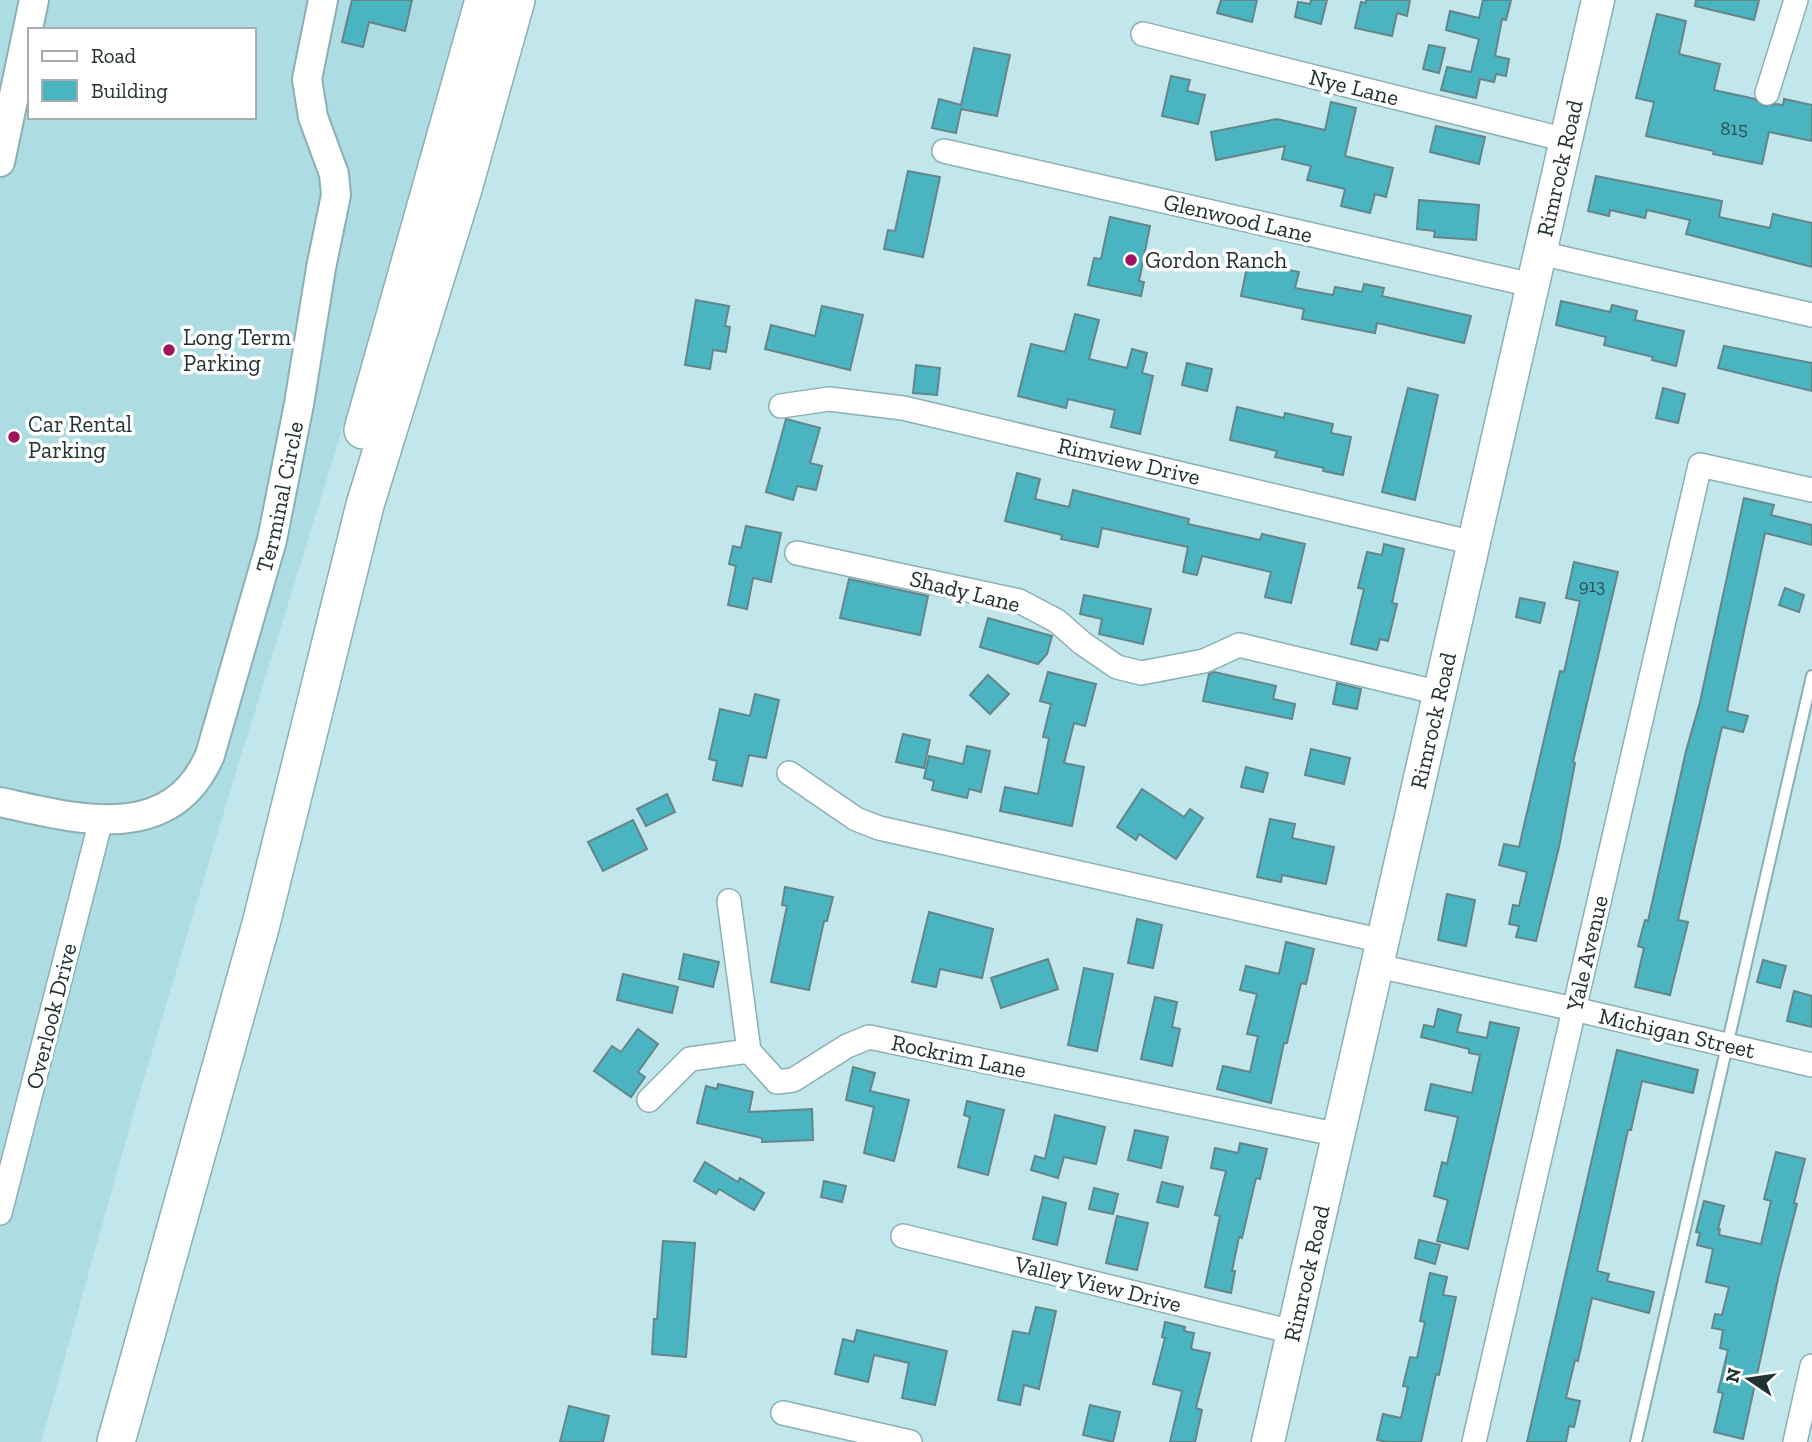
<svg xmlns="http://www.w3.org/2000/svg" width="1812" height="1442" font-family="'Zilla Slab',serif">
	<rect width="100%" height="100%" fill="#c1e6eb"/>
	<path fill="#aedce3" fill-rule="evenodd" d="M0,0H475L228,798L132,1119L41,1442H0ZM30,30H254V117H30Z"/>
	<g fill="#4bb4c1" stroke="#63868a" stroke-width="2">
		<polygon points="352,0 412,0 405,31 369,22 363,47 342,42"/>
		<polygon points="1221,0 1257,0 1252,22 1217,13"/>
		<polygon points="1311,0 1327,0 1321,24 1295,17 1298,2 1310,4"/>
		<polygon points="1366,0 1410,0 1407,16 1397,13 1392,36 1355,28 1361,2 1366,3"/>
		<polygon points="1483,0 1511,0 1506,20 1502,19 1495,56 1509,59 1506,76 1496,74 1494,82 1480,79 1476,98 1441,90 1447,67 1471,72 1479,39 1446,30 1450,11 1479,18"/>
		<polygon points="1696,0 1759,0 1754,20 1695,6"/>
		<polygon points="1657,14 1686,21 1679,54 1720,64 1714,90 1755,99 1764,106 1776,104 1783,105 1784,99 1812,105 1812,141 1769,132 1762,164 1713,154 1714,151 1646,136 1654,102 1636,98"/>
		<polygon points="1429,45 1445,48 1439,73 1423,69"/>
		<polygon points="974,48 1010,55 997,116 961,109 956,133 932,128 939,99 961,105"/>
		<polygon points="1171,76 1190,80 1187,91 1205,95 1198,124 1162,116"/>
		<polygon points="1331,102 1356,108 1345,156 1393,168 1386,197 1375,194 1370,213 1341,206 1345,189 1307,180 1311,166 1282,159 1285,146 1216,160 1211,132 1277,119 1325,130"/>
		<polygon points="1436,126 1485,137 1479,164 1430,152"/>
		<polygon points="908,171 940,177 923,257 884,249 888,230 895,231"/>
		<polygon points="1596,176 1722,201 1719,217 1770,228 1773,214 1812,223 1812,267 1686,234 1690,220 1647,210 1645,218 1610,210 1609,216 1588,211"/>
		<polygon points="1419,200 1479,205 1476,240 1434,237 1435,231 1417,229"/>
		<polygon points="1110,217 1150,226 1139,281 1144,282 1141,296 1088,285 1094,258 1101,259"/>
		<polygon points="1248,262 1299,272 1295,288 1333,295 1335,287 1362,292 1364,284 1384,288 1382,296 1471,316 1464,343 1377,323 1375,333 1302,319 1304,309 1241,296"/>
		<polygon points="696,300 729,306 725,326 730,327 726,352 713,350 710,369 685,365"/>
		<polygon points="1561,301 1610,312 1612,305 1637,311 1635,320 1684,331 1676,366 1652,360 1653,357 1604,345 1606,337 1556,325"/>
		<polygon points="822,306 863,315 850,370 765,349 771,325 815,336"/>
		<polygon points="1075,314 1099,320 1089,359 1127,368 1132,349 1147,353 1142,373 1153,376 1140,434 1111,427 1115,410 1068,399 1066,408 1018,396 1031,344 1065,352"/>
		<polygon points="1724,346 1812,363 1812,391 1718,368"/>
		<polygon points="1187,363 1212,369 1207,391 1182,385"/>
		<polygon points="916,365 940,368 937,395 913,393"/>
		<polygon points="1408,388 1438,395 1415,500 1382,492"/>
		<polygon points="1663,388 1685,394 1678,423 1656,418"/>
		<polygon points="1237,407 1284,418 1285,413 1333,424 1331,433 1351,437 1343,475 1323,471 1324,468 1275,457 1277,451 1230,440"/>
		<polygon points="786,419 820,428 810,463 822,466 816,490 797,486 793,500 766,492"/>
		<polygon points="1017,473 1040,479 1035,499 1069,507 1073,490 1189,519 1188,524 1260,540 1262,534 1305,544 1291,603 1265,597 1271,572 1202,556 1197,575 1183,572 1188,547 1102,528 1098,547 1061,539 1062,535 1005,521"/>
		<polygon points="1744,498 1774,505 1771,515 1812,525 1812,545 1765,533 1727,711 1748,716 1743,732 1722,727 1678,920 1688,922 1670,995 1635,987 1644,948 1638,946 1645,920 1648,921 1686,751 1700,702"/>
		<polygon points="746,526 781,533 771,582 753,578 747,609 728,605 736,566 729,564 733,546 741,548"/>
		<polygon points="1384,544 1404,549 1392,603 1397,604 1388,641 1380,639 1377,650 1351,644 1364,589 1358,588 1367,552 1382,555"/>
		<polygon points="1574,562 1618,572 1573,762 1575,763 1559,847 1536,941 1516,937 1519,926 1509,924 1513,905 1519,906 1527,872 1499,865 1504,844 1519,847 1560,671 1564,672 1580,601 1566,598"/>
		<polygon points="849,579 928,596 920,635 840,618"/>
		<polygon points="1785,588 1804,595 1799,612 1779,605"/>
		<polygon points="1084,595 1151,609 1143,644 1099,634 1102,619 1080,614"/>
		<polygon points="1520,598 1545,603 1540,623 1516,617"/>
		<polygon points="988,618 1052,636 1047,654 1038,664 980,647"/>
		<polygon points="1048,672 1096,684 1085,726 1074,723 1064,763 1084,767 1072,826 1000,811 1005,787 1038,794 1049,738 1043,737 1051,704 1040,701"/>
		<polygon points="1214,672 1276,686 1273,699 1295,704 1292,719 1203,701 1209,674"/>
		<polygon points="988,675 1009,694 990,714 970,695"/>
		<polygon points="1337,683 1361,689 1357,709 1333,704"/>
		<polygon points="755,694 779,700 766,758 749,755 742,786 713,780 717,761 709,759 720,709 750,716"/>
		<polygon points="903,734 930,740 924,768 896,762"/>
		<polygon points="967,746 990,751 981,792 969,789 967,798 932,790 934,781 924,778 929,756 963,764"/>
		<polygon points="1311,749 1350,758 1344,784 1305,775"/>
		<polygon points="1246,767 1268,773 1263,792 1241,787"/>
		<polygon points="1142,789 1184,817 1190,809 1203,818 1176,859 1139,834 1136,840 1117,827"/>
		<polygon points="667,794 675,812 646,826 637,809"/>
		<polygon points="1270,819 1295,824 1292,838 1334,847 1326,884 1282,875 1281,882 1257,877"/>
		<polygon points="633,820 647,849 603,871 588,842"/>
		<polygon points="785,887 833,897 827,921 824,921 809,990 771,982 787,906 782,905"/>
		<polygon points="1447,894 1475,900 1466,946 1438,940"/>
		<polygon points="929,912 993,929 982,978 940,969 936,987 912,982"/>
		<polygon points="1137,919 1162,925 1153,968 1128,963"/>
		<polygon points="1286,942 1314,949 1306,984 1301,983 1287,1043 1284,1043 1271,1103 1217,1089 1223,1066 1250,1072 1258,1036 1247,1034 1257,994 1240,990 1246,966 1279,974"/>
		<polygon points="684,954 719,962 713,987 679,979"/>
		<polygon points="1048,959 1058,989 1001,1008 991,978"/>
		<polygon points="1763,960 1786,966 1780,988 1757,982"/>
		<polygon points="1084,968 1113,974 1097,1051 1068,1045"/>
		<polygon points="623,974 678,987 672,1013 617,1000"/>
		<polygon points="1794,991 1812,996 1812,1027 1787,1021"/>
		<polygon points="1155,997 1177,1002 1172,1027 1180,1029 1172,1066 1141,1059"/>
		<polygon points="1438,1009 1461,1015 1457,1032 1487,1038 1490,1022 1519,1028 1468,1249 1437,1241 1448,1200 1434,1196 1442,1162 1447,1164 1458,1117 1425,1110 1431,1084 1472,1093 1480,1055 1469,1053 1469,1049 1421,1037 1424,1025 1434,1027"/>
		<polygon points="638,1029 658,1044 638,1072 645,1077 631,1097 594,1071 612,1046 621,1052"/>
		<polygon points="1617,1050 1698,1070 1693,1093 1642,1081 1631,1130 1628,1130 1597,1271 1609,1274 1607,1281 1654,1292 1649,1313 1592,1298 1578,1361 1575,1360 1566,1398 1580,1401 1574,1427 1569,1426 1566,1442 1527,1442"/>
		<polygon points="853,1067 875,1073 870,1091 909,1100 894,1161 864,1153 874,1107 846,1100"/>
		<polygon points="718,1084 753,1092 749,1112 812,1109 813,1140 762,1142 762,1138 697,1123 706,1086 717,1089"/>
		<polygon points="967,1101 1004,1110 988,1175 958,1167 970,1117 964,1115"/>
		<polygon points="1055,1115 1105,1127 1096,1164 1064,1157 1058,1178 1031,1170 1035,1156 1045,1159"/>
		<polygon points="1135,1130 1168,1137 1161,1168 1128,1160"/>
		<polygon points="1240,1143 1267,1149 1260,1179 1256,1178 1242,1238 1239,1237 1232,1271 1235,1271 1231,1293 1205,1287 1220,1216 1215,1215 1226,1171 1211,1168 1215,1148 1238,1153"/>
		<polygon points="1776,1152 1805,1159 1794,1203 1797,1204 1779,1274 1743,1439 1714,1432 1723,1393 1718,1392 1728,1350 1720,1348 1723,1330 1712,1328 1715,1314 1722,1315 1729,1287 1706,1282 1713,1249 1697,1245 1700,1233 1696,1232 1704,1201 1724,1206 1718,1229 1720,1229 1719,1235 1761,1244 1771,1201 1764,1199"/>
		<polygon points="705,1162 738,1182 740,1178 764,1193 754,1210 719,1189 716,1194 694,1181"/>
		<polygon points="824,1181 846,1186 842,1202 821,1197"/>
		<polygon points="1162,1182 1183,1187 1178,1207 1157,1202"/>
		<polygon points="1094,1188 1118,1194 1113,1214 1089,1209"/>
		<polygon points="1043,1197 1066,1203 1057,1245 1033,1239"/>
		<polygon points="1117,1216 1148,1223 1137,1270 1106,1263"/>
		<polygon points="1419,1240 1440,1245 1435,1264 1415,1258"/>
		<polygon points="663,1241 695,1243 686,1357 652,1354 654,1319 657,1319"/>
		<polygon points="1430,1273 1447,1277 1443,1295 1456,1297 1439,1375 1436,1374 1421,1442 1388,1442 1377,1440 1383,1414 1401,1418 1408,1387 1403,1386 1410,1357 1417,1358 1425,1322 1420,1321"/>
		<polygon points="1036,1307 1056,1311 1039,1389 1024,1385 1020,1405 998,1400 1013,1331 1029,1334"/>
		<polygon points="1165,1322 1185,1327 1184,1331 1194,1333 1191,1349 1210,1353 1196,1408 1202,1410 1195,1442 1170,1442 1182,1391 1153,1384 1165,1338 1162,1337"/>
		<polygon points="857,1330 947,1351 935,1405 902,1398 909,1363 874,1355 868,1382 835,1374 843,1339 854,1342"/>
		<polygon points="1090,1405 1120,1412 1113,1442 1083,1435"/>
		<polygon points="569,1406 609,1416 603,1442 560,1442"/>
	</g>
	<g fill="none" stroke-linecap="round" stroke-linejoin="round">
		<g stroke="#8cafb4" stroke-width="14">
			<polyline id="service" points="1636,1442 1812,676"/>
		</g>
		<g stroke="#8cafb4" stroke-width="26">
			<g id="minor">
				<polyline points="1143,34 1566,140"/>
				<polyline points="1767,93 1796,0"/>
				<polyline points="944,151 1532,285"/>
				<polyline points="1540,253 1812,315"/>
				<polyline points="781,406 829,399 903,408 1474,543"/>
				<polyline points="797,553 1019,601 1057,621 1082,643 1117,667 1141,673 1204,661 1239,645 1440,693"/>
				<polyline points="789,773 856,819 879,828 1383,941"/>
				<polyline points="729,901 749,1051 777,1082 793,1080 847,1046 869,1037 1339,1135"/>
				<polyline points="1378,966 1574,1009 1812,1065"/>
				<polyline points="649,1100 690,1059 749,1051"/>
				<polyline points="0,1213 101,820"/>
				<polyline points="903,1236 1293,1332"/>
				<polyline points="783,1413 910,1442"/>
				<polyline points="1474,1442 1700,465 1812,490"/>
				<polyline points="1795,1442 1812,1366"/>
			</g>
		</g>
		<g stroke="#8cafb4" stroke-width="32">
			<g id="tertiary">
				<polyline points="0,162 34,0"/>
				<path id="s1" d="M0,802C76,819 171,846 210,755L272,540L299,404L321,268L336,195L334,174L313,117L307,79L323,0"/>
			</g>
		</g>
		<g stroke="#8cafb4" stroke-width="35">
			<g id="secondary">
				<path id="s2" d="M1268,1442L1598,0"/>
			</g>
		</g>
		<g stroke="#8cafb4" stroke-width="40">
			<g id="trunk">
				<polyline points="363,430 484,0"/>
				<polyline points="116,1442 261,924 365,505 463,189 516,0"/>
			</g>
		</g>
		<use href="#service" stroke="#fff" stroke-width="10"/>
		<use href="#minor" stroke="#fff" stroke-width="23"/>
		<use href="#tertiary" stroke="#fff" stroke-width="28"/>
		<use href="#secondary" stroke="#fff" stroke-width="32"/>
		<use href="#trunk" stroke="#fff" stroke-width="37"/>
	</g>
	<g fill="#a0135d" stroke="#fff" stroke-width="2.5">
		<circle cx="1131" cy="260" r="7"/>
		<circle cx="169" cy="350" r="7"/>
		<circle cx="14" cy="437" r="7"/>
	</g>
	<g text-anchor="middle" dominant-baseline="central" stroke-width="7" stroke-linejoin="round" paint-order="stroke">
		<g font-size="19" fill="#2c5256">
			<text x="1734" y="128">815</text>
			<text x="1592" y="585">913</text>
		</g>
		<g font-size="23" fill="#223132" stroke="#fff">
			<text transform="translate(1354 87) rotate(14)">Nye Lane</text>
			<text stroke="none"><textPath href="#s2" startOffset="1307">Rimrock Road</textPath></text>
			<text transform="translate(1238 218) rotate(13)">Glenwood Lane</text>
			<text transform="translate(1129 461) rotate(13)">Rimview Drive</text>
			<text stroke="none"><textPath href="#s1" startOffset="506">Terminal Circle</textPath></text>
			<text transform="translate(965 591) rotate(14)">Shady Lane</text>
			<text stroke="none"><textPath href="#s2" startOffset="740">Rimrock Road</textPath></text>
			<text transform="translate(1587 953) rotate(-77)">Yale Avenue</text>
			<text transform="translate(51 1016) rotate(-76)">Overlook Drive</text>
			<text transform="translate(1677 1033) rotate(13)">Michigan Street</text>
			<text transform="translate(959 1056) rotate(12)">Rockrim Lane</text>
			<text stroke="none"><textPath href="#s2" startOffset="173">Rimrock Road</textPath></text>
			<text transform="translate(1098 1284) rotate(14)">Valley View Drive</text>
		</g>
		<g font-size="23" fill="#223132" stroke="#fff" text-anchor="start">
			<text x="1145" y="260">Gordon Ranch</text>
			<text x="183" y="337">Long Term<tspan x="183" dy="26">Parking</tspan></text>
			<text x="28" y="424">Car Rental<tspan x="28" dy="26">Parking</tspan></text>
		</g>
	</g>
	<rect x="28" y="28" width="228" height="91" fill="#ffffff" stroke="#a7adad" stroke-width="2"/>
	<rect x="42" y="51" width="35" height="10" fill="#ffffff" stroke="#a7adad" stroke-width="2"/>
	<text x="91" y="63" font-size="21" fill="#223132">Road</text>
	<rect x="42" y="80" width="35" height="21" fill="#4bb4c1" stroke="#a7adad" stroke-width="2"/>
	<text x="91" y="98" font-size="21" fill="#223132">Building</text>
	<g transform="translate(1749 1379) rotate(283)" stroke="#ffffff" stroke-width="5" paint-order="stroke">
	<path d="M0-5L12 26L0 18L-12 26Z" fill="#223132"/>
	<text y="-10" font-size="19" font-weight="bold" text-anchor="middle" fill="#223132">N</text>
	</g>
</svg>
